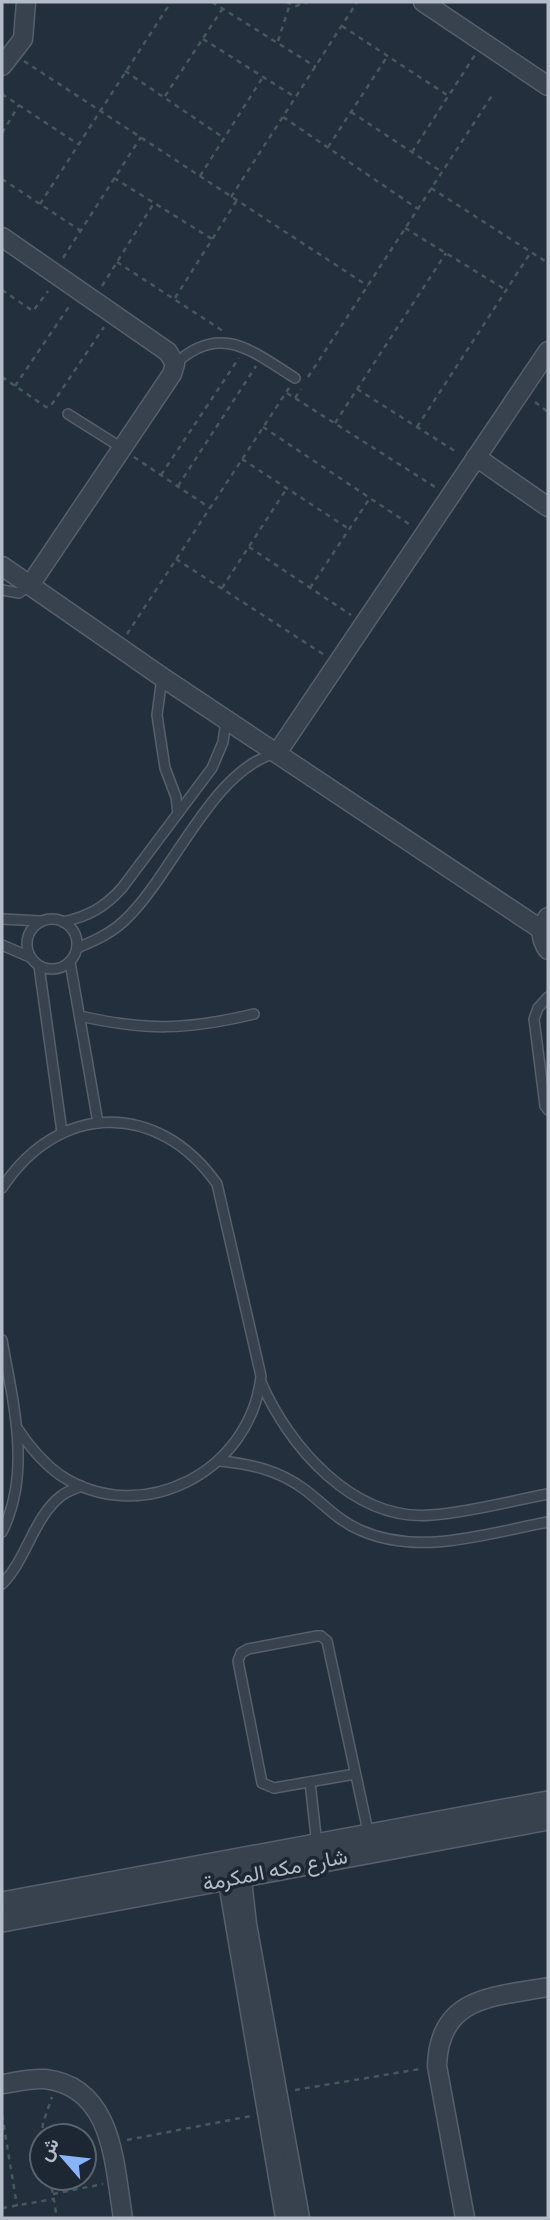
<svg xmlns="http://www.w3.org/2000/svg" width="550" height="2220" font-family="'Roboto Condensed',Vazirmatn,sans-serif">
	<rect width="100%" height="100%" fill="#242f3e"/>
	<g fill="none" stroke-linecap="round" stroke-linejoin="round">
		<g stroke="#565f6c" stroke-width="12">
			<g id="service">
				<path d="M175,364C220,322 252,351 295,378"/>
				<polyline points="68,414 122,448"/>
				<polyline points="2,590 19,593 30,585"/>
				<polyline points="162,677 157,715 165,768 176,797 178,813"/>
				<circle cx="52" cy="944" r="25"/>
				<polyline points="2,919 40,921"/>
				<path d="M63,922C89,916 105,907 122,888L212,768L223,742L226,720"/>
				<polyline points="2,945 30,957"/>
				<path d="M77,948C94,941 110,934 124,921C172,877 211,770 276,753"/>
				<polyline points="70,962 98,1123"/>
				<polyline points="39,966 62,1132"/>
				<polyline points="548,997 538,1008 534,1019 545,1106 548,1110"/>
				<path d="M80,1016C146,1031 187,1030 254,1014"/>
				<path d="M2,1188C58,1102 158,1100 217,1184L261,1376C251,1471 142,1529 60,1475C42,1462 29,1446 17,1428"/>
				<path d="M2,1340C13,1403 32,1472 2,1532"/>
				<path d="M261,1382C289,1447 354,1522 432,1515C471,1512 510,1501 548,1494"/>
				<path d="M220,1461C251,1464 278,1470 304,1489C323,1503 338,1521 360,1530C420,1557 487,1533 548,1522"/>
				<path d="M2,1584C27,1559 33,1518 61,1496C67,1491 75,1489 81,1486"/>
				<polyline points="355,1774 274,1788 262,1783 238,1661 241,1653 248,1649 317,1636 321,1636 327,1641 369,1836"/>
				<polyline points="310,1782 317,1845"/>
			</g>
		</g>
		<g stroke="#565f6c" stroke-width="21">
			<g id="minor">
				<polyline points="423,2 548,86"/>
				<polyline points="2,66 23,39 26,2"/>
				<polyline points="2,237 168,352 175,364 172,374 30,585"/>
				<polyline points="476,457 548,507"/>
				<polyline points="2,566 162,677 542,930"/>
				<polyline points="277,753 548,351"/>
				<path d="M548,917C540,928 540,939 548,950"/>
				<polyline points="240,1863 247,1924 300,2218"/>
				<polyline points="225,1865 285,2218"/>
				<path d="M2,2084C16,2082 31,2078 45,2079C114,2087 114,2165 123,2218"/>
				<path d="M465,2218L437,2066C439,1996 493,1997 548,1987"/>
			</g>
		</g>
		<g stroke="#565f6c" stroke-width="24">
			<g id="tertiary">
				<polyline points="2,1903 548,1802"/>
				<polyline points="2,1921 548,1819"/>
			</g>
		</g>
		<g stroke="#44595c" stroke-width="2.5" stroke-dasharray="5 5" stroke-linecap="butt">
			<polyline points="212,2 316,67"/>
			<polyline points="286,2 296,6 308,2"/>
			<polyline points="342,26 447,95"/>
			<polyline points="203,39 295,97"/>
			<polyline points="278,41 290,4"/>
			<polyline points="24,61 368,286"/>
			<polyline points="125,71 224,138"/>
			<polyline points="2,94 78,144"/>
			<polyline points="165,96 223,8"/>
			<polyline points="351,112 442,172"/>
			<polyline points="283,117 418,209"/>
			<polyline points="2,133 19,105"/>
			<polyline points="328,147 387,57"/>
			<polyline points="412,152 475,55"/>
			<polyline points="200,176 263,77"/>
			<polyline points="114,178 212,239"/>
			<polyline points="2,179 81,231"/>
			<polyline points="431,188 548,263"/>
			<polyline points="231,197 357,2"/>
			<polyline points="40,204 171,2"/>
			<polyline points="405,228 506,290"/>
			<polyline points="63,258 141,137"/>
			<polyline points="117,262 223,331"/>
			<polyline points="102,286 154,203"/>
			<polyline points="2,290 33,311 48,291"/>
			<polyline points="175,298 237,200"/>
			<polyline points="2,377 46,407 50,407 104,327"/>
			<polyline points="308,377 493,94"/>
			<polyline points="15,386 70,305"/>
			<polyline points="357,389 458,453"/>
			<polyline points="287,393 435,487"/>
			<polyline points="295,398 301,389"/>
			<polyline points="535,402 548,412"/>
			<polyline points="335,423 446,253"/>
			<polyline points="263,427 412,526"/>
			<polyline points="417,427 531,252"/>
			<polyline points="134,457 210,508"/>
			<polyline points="242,459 349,529"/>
			<polyline points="161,475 239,358"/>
			<polyline points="178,486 256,366"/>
			<polyline points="249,547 351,615"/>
			<polyline points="176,559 323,654"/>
			<polyline points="222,588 287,488"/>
			<polyline points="310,588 370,498"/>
			<polyline points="127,634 289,388"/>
			<polyline points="295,2090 420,2069"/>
			<polyline points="2,2115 17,2206"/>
			<polyline points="42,2138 43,2123 52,2097"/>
			<polyline points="127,2140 251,2116"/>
			<polyline points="50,2178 57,2218"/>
			<polyline points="53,2194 103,2184"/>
			<polyline points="2,2208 54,2199"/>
		</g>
		<use href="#service" stroke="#38414e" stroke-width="9"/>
		<use href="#minor" stroke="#38414e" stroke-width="18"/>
		<use href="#tertiary" stroke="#38414e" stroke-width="21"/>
	</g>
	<g text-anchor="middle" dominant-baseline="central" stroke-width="7" stroke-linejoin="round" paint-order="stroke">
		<g font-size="21" fill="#b4bcc9" stroke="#1d2633">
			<text transform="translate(275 1870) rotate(-11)">شارع مكه المكرمة</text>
		</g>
	</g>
	<rect width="550" height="2220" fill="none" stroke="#b4bcc9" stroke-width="7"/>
	<g transform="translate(63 2157) rotate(298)"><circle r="33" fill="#1d2633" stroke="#59626f" stroke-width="2"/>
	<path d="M0-5L12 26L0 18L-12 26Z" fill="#8ab4f8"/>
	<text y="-10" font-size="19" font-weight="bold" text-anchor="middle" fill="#b4bcc9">ش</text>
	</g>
</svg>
